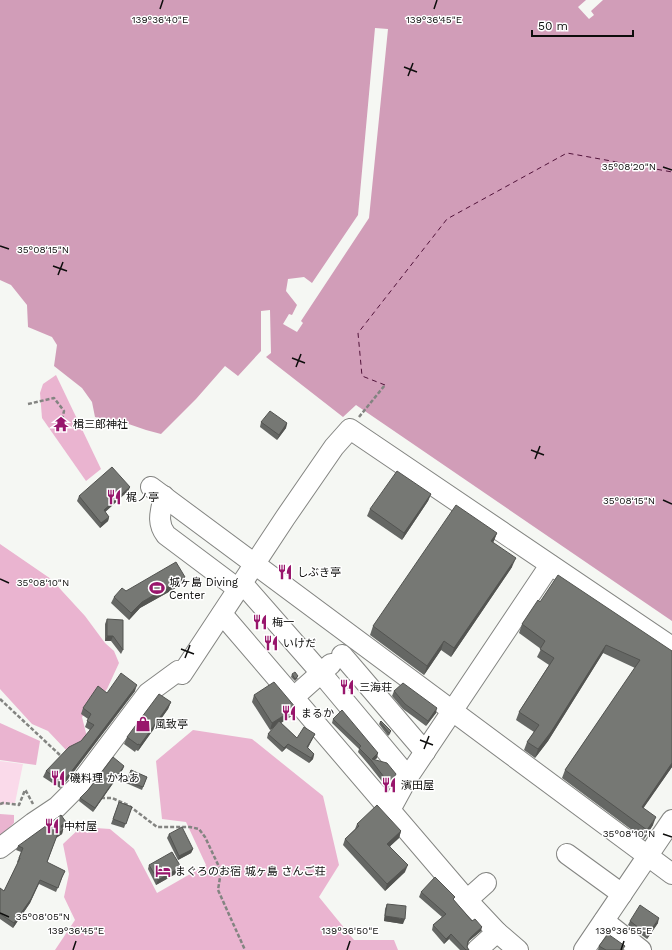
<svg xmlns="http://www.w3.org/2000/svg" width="672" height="950" font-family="'Work Sans','Noto Sans JP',sans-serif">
	<rect width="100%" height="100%" fill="#f5f7f3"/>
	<polygon fill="#fadaea" points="0,761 23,764 15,803 0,805"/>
	<g fill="#eab4d0">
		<polygon points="56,375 101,469 86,481 42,418 40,393 43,384"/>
		<polygon points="0,544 51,579 85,616 105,643 114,651 119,663 107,689 82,717 87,737 66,750 48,731 32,724 0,689"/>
		<polygon points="0,723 40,741 36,765 0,760"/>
		<polygon points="193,730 252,739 323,796 339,865 319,897 354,940 394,940 398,950 55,950 75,920 64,897 69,874 63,844 81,827 110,829 134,849 157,893 206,865 186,822 162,819 156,761"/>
		<polygon points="0,814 14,815 14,823 0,836"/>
	</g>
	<polygon fill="#d19db8" points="0,0 586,0 578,7 589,19 594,15 591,11 603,0 672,0 672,621 356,405 343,417 266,357 271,353 270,310 261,311 261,351 238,376 225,366 196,399 161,434 146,430 117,420 111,421 95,417 92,402 82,388 54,366 57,345 52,337 28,327 27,305 11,285 0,280"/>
	<polygon fill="#f5f7f3" points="375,28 388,29 369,218 301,321 303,323 297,332 283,324 289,314 292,315 297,305 286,291 288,279 304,277 312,283 358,215"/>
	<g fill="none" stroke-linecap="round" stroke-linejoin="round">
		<polyline stroke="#51133a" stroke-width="1" stroke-dasharray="5 4" stroke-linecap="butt" points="385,385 362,376 358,333 447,219 567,153 672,172"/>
		<g stroke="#848582" stroke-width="22">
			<g id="minor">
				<polyline points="151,487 672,874"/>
				<path d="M164,496C161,511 156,522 166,535L238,589"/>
				<polyline points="242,583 321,673 408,777"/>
				<polyline points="222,614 467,900 497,932 518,950"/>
				<polyline points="342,655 425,752"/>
				<polyline points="294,697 331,664"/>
				<polyline points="390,810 408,777 550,565"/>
				<polyline points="0,848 33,823 57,807 78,786 148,693 178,671 182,674 285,518 334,447 350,429 672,647"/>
				<polyline points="567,854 622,894"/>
				<polyline points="467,900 486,883"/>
				<polyline points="604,921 641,950"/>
				<polyline points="477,950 497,932"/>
				<polyline points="584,950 672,820"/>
			</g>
		</g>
		<g stroke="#838481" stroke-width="2.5" stroke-dasharray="4 2" stroke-linecap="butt">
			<polyline points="28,404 54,398 64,411 62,420"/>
			<polyline points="359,417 385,385"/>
			<polyline points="0,699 62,757"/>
			<polyline points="101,798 112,798 128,805 157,827 190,827 199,829 205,837 221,871 218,890 245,950"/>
			<polyline points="0,804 3,803 19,805 25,790 26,791 33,804"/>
		</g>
		<use href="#minor" stroke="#fff" stroke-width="20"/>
	</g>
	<g fill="#656764">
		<polygon points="261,422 287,423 286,428 277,440 260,427"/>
		<polygon points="130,487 128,491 105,512 109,517 108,521 100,528 77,501 79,496"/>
		<polygon points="431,494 428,501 402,540 367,516 370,509"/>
		<polygon points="497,533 493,542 512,567 451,657 441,650 424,675 370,635 373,626"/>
		<polygon points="183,584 140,608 129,620 111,603 114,597 126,591"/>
		<polygon points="540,602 672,651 672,767 643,808 653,825 644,839 562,778 565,770 635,668 603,653 548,741 535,758 524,750 527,742 534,732 516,720 519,712 549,665 537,657 541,649 519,633 522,624"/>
		<polygon points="107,619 123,650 121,654 111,641 105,641 105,624"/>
		<polygon points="292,674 298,678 295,681 291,677"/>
		<polygon points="135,691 69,778 60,788 43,777 46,771 81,741 90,730 85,727 88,719 81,714 83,708 107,693"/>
		<polygon points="394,691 436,713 426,726 403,709 392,696"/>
		<polygon points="254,695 293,715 281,723 297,738 315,734 308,748 314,754 313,759 309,763 286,748 282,752 267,738 268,734 275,726 270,730 252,702"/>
		<polygon points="171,702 168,709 138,751 136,750 135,752 124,744 127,737"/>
		<polygon points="333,719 377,758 374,760 394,778 388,789 369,765 358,752 359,749 332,723"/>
		<polygon points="380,722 391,731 390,734 388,736 379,724"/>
		<polygon points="124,766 123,769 93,812 79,801 80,798"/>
		<polygon points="131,770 147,777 142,790 126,783"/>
		<polygon points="119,802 132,807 124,828 111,824"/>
		<polygon points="66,822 65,826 62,828 63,830 62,834 56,838 47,863 65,871 56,892 39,884 30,903 13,928 0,919 0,888 4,891 18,863 17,862 21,852 16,850 18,846"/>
		<polygon points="357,824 401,831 399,838 390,846 405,872 385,891 343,845 345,839 355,829"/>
		<polygon points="169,834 193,849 191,853 178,860 167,838"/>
		<polygon points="149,865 179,872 156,885 148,869"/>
		<polygon points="421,892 455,897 453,900 481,931 469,941 467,947 469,950 460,950 449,939 444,944 432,930 433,925 442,917 419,897"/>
		<polygon points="387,904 403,924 384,921 385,909"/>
		<polygon points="630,921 658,923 647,939 628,925"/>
		<polygon points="599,946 623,950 598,950"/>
	</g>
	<g fill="#535451">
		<polygon points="287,423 286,428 277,440 279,435"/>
		<polygon points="130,487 128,491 102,515 104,510"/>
		<polygon points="431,494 428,501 402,540 404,533"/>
		<polygon points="109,517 108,521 100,528 101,523"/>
		<polygon points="497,533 494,541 488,550 491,541"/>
		<polygon points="516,558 512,567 451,657 454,648"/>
		<polygon points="185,577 183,584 140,608 129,620 131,613 142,602"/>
		<polygon points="107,636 113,636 111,641 105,641"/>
		<polygon points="444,641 441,650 424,675 427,666"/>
		<polygon points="606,645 603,653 548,741 535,758 538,749"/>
		<polygon points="137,685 135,691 69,778 60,788 62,782"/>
		<polygon points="171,702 168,709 138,751 140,745"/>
		<polygon points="296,708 293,715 270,730 272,723"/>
		<polygon points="437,708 436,713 426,726 428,721"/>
		<polygon points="315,734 313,738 305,752 307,747"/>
		<polygon points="288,744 286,748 282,752 284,748"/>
		<polygon points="378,753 377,758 372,762 372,759"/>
		<polygon points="314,754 313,759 309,763 311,758"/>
		<polygon points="672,763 672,767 638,816 642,807"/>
		<polygon points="124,766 123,769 93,812 95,808"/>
		<polygon points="656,817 653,825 644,839 647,830"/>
		<polygon points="66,822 65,826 59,830 61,826"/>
		<polygon points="63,830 62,834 56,838 58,833"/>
		<polygon points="401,831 399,838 385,851 387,844"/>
		<polygon points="193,849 191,853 178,860 179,856"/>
		<polygon points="408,865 405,872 385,891 387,884"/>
		<polygon points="181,867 179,872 156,885 158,880"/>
		<polygon points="40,880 30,903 13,928 14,923"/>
		<polygon points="385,916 405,919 403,924 384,921"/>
		<polygon points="659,918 658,923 647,939 648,935"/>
		<polygon points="482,927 481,931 469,941 466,946 468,941 471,937"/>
		<polygon points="451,934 449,939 444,944 446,939"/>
	</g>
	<g fill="#767874" stroke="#535451">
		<polygon points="270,411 287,423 279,435 261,422"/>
		<polygon points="112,467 130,487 104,510 109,517 101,523 79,496"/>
		<polygon points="397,471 431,494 404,533 370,509"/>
		<polygon points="456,505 497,533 491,541 516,558 454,648 444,641 427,666 373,626"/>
		<polygon points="176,562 185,577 142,602 131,613 114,597 122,588 126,591"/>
		<polygon points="558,575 672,651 672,763 642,807 656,817 647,830 565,770 640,660 606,645 551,732 538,749 527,742 539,725 519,712 554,658 540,649 545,641 522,624 538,600 540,602"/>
		<polygon points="107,619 123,620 123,650 113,636 107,636"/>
		<polygon points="295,672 298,676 295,679 292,674"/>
		<polygon points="121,673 137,685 71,772 62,782 46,771 69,747 81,741 94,725 87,721 91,714 83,708 98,686 107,693"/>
		<polygon points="274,682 296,708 272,723 254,695"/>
		<polygon points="403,683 437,708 428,721 405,704 394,691"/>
		<polygon points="159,694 171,702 140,745 138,744 138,745 127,737"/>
		<polygon points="342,710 378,753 372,759 387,763 396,774 390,785 371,760 359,748 361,746 333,719"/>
		<polygon points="279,721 297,738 304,727 315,734 307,747 314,754 311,758 288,744 284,748 268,734"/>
		<polygon points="381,721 391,731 389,733 380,722"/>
		<polygon points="113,757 124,766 95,808 80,798 89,789"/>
		<polygon points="131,770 147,777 143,787 127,781"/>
		<polygon points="119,802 132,807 126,824 113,819"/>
		<polygon points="377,805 401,831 387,844 408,865 387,884 345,839 359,826 357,824"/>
		<polygon points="61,815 66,822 61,826 63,830 58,833 47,862 65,871 62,877 58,888 40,880 31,899 14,923 0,914 0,888 4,891 20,858 19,858 23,848 18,846"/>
		<polygon points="182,827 193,849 179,856 169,834"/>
		<polygon points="172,852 181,867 158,880 149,865"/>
		<polygon points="435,877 455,897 453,899 472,921 475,919 482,927 471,937 468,941 467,947 469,950 466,950 451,934 446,939 433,925 446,914 421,892"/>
		<polygon points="387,904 406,906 405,919 385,916"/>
		<polygon points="640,905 659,918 648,935 630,921"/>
		<polygon points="608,934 625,946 622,950 606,950 599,946"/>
	</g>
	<path fill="none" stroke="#0d0d0c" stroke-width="1.5" d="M160,9L163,0M434,9L437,0M404,67L417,72M408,76L413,63M663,167L672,170M0,246L9,249M53,266L67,271M58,275L63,262M292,358L305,363M296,367L301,354M531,450L544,455M535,459L540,446M663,500L672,504M0,579L9,583M181,649L194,654M185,658L190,645M420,740L433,745M424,749L429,736M663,834L672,837M0,913L9,917M73,950L76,941M347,950L350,941M621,950L624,941"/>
	<defs>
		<g id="temple-bare" transform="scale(1.2)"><path d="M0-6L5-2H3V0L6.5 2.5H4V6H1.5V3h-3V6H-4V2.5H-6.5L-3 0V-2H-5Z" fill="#98166c" stroke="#fff" stroke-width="2.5" paint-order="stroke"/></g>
		<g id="restaurant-bare" transform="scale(1.2)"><path d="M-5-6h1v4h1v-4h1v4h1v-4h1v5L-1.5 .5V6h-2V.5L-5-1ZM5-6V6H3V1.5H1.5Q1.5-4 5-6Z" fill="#98166c" stroke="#fff" stroke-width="2.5" paint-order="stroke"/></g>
		<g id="stadium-bare" transform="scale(1.2)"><path d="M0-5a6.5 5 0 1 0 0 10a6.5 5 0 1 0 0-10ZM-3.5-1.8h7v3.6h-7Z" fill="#98166c" stroke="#fff" stroke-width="2.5" paint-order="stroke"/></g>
		<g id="shop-bare" transform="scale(1.2)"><path d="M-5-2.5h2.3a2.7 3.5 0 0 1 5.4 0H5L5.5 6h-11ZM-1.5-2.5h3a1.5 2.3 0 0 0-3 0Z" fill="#98166c" stroke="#fff" stroke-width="2.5" paint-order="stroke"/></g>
		<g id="hotel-bare" transform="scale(1.2)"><path d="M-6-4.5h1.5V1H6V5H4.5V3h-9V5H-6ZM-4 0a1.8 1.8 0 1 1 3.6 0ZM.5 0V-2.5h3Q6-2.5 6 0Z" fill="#98166c" stroke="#fff" stroke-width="2.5" paint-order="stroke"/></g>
	</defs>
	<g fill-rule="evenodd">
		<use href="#temple-bare" x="61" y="424"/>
		<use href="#restaurant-bare" x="114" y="497"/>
		<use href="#restaurant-bare" x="285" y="572"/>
		<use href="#stadium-bare" x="157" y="588"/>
		<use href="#restaurant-bare" x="260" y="622"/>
		<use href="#restaurant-bare" x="271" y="643"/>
		<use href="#restaurant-bare" x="347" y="687"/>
		<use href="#restaurant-bare" x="289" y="713"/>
		<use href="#shop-bare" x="143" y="724"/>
		<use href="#restaurant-bare" x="58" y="778"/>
		<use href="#restaurant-bare" x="389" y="785"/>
		<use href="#restaurant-bare" x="52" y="826"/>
		<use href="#hotel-bare" x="163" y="871"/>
	</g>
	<g text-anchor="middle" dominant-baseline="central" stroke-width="3" stroke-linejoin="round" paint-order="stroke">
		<g font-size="11" fill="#0d0d0c" stroke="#fff" text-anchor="start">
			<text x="73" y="424">楫三郎神社</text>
			<text x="126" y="497">梶ノ亭</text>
			<text x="297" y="572">しぶき亭</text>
			<text x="169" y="582">城ヶ島 Diving<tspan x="169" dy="13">Center</tspan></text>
			<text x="272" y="622">梅一</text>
			<text x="283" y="643">いけだ</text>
			<text x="359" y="687">三海荘</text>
			<text x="301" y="713">まるか</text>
			<text x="155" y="724">風致亭</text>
			<text x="70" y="778">磯料理 かねあ</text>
			<text x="401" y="785">濱田屋</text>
			<text x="64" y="826">中村屋</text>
			<text x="175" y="871">まぐろのお宿 城ヶ島 さんご荘</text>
		</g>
	</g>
	<g font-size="10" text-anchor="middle" fill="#0d0d0c" stroke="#fff" stroke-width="3" stroke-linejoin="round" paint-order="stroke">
		<text x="160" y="23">139°36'40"E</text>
		<text x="434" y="23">139°36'45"E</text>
		<text x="629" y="170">35°08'20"N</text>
		<text x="43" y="253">35°08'15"N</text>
		<text x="629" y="504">35°08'15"N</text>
		<text x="43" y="586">35°08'10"N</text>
		<text x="629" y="837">35°08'10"N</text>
		<text x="43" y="920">35°08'05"N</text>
		<text x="76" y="934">139°36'45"E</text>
		<text x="350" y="934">139°36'50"E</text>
		<text x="624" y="934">139°36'55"E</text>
	</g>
	<path d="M532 30v6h101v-6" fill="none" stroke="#0d0d0c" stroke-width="2"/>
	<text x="538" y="30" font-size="12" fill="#0d0d0c" stroke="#ffffff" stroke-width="3" paint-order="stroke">50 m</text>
</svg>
